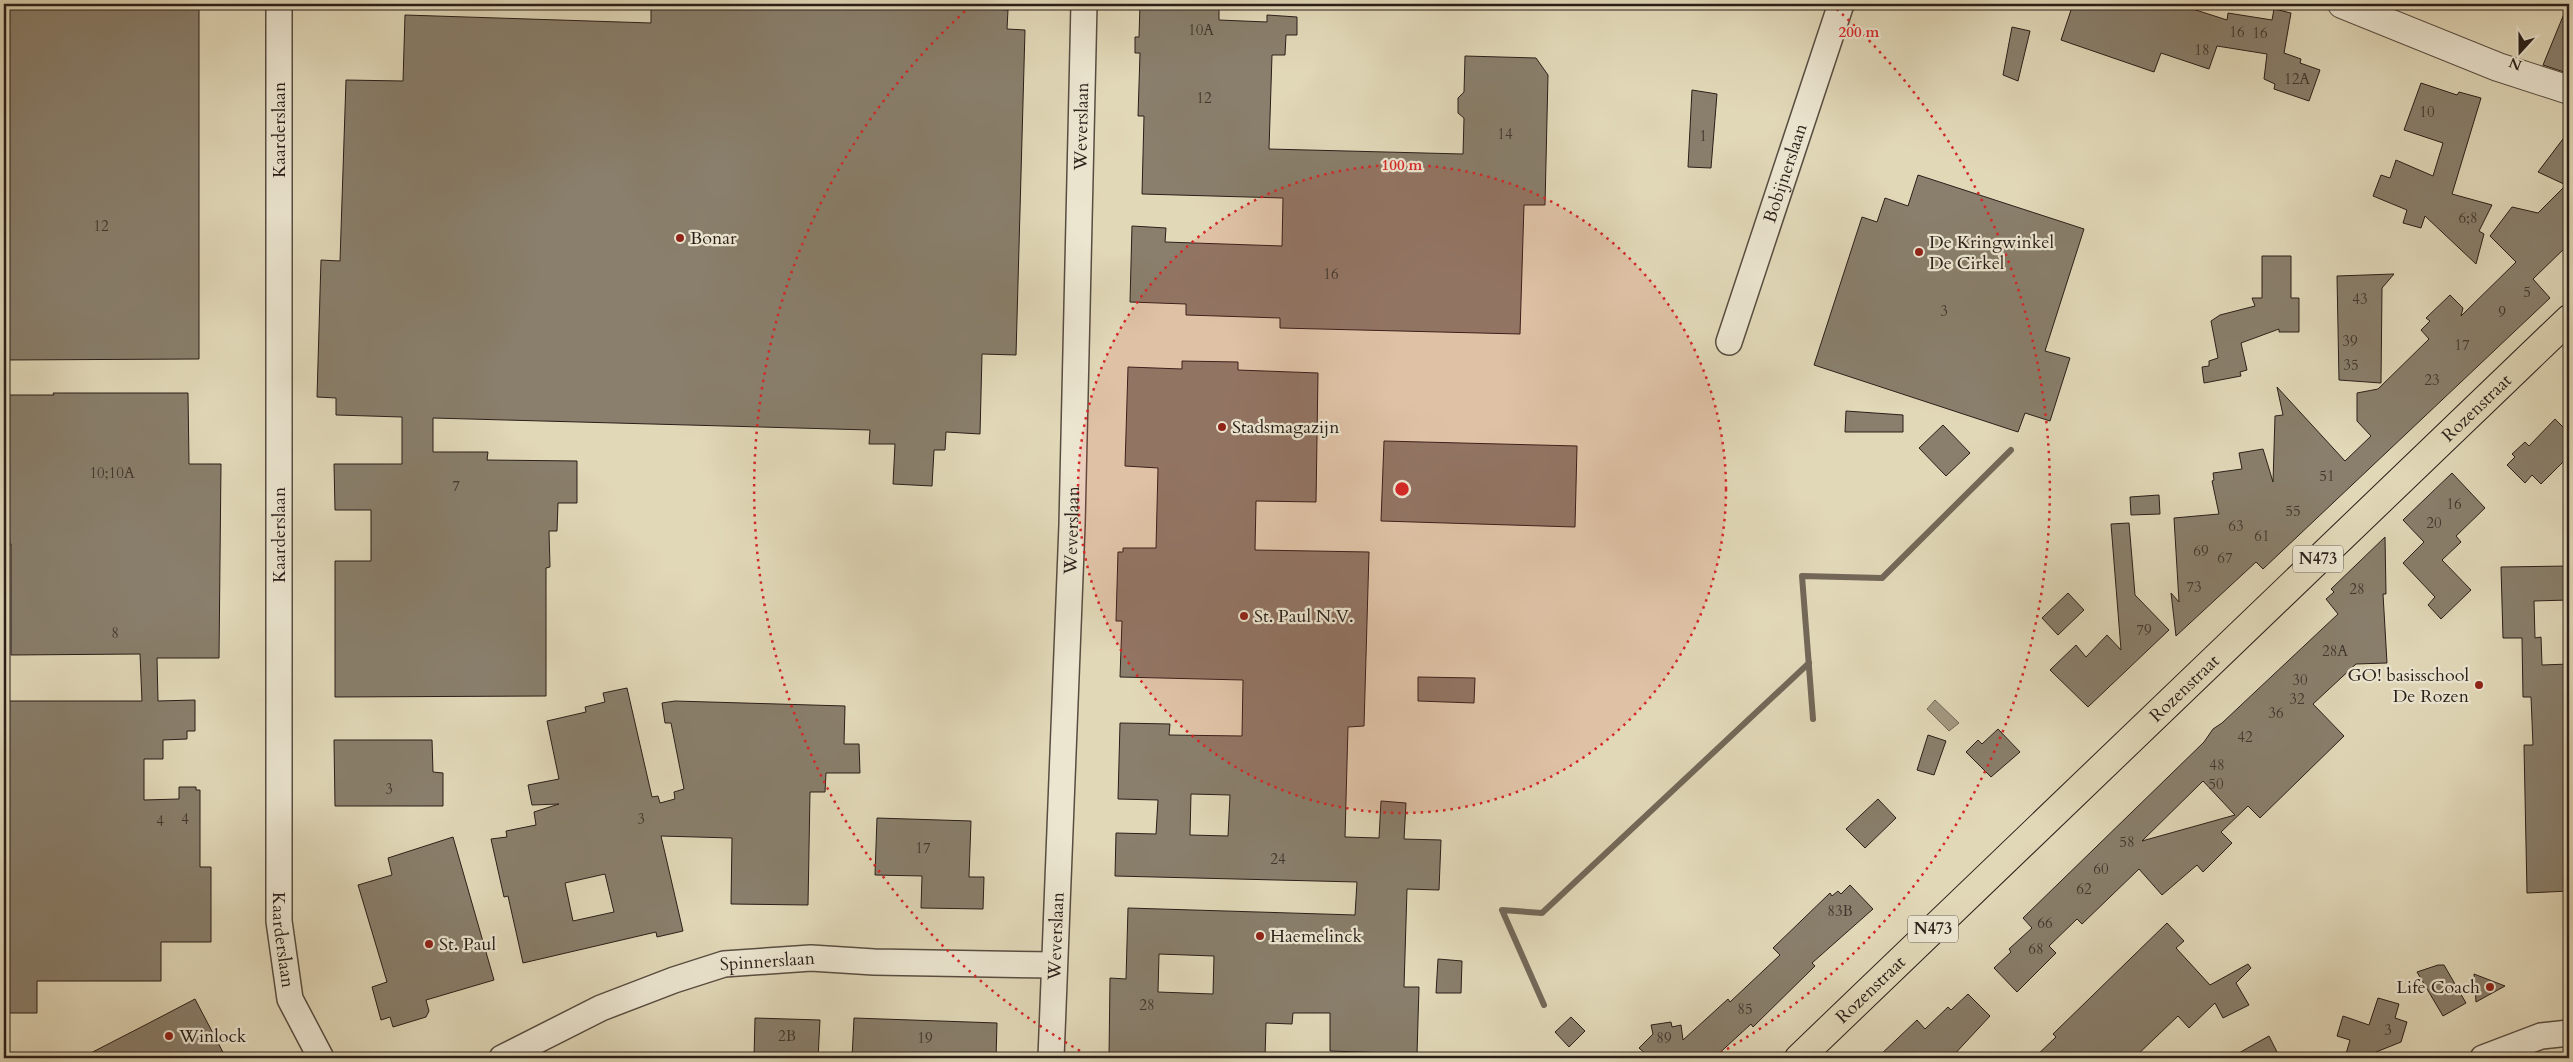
<svg xmlns="http://www.w3.org/2000/svg" width="2573" height="1062" font-family="Cardo,serif">
	<rect width="100%" height="100%" fill="#e1d8b8"/>
	<filter id="stains"><feTurbulence type="fractalNoise" baseFrequency=".004" numOctaves="4"/><feColorMatrix values="0 0 0 0 .2 0 0 0 0 .09 0 0 0 0 .02 0 0 0 .5 -.17"/></filter>
	<radialGradient id="worn" r=".72"><stop offset=".6" stop-color="#630" stop-opacity="0"/><stop offset="1" stop-color="#630" stop-opacity=".3"/></radialGradient>
	<polygon fill="#a39982" stroke="#736858" points="1935,700 1959,723 1949,731 1927,709"/>
	<g fill="none" stroke-linecap="round" stroke-linejoin="round">
		<g stroke="#736858" stroke-width="6">
			<polyline points="1813,719 1802,576 1882,578 2011,450"/>
			<polyline points="1544,1005 1502,910 1542,913 1809,663"/>
		</g>
	</g>
	<g fill="#897f6c" stroke="#2a1f19" fill-rule="evenodd">
		<polygon points="4,4 199,4 199,359 4,360"/>
		<polygon points="651,4 911,6 911,4 993,4 993,9 1008,10 1007,29 1025,30 1016,355 982,354 980,434 946,432 945,450 934,450 932,486 893,484 895,444 869,444 870,430 433,418 433,452 488,452 487,460 577,461 577,503 558,503 557,531 549,531 550,567 546,568 546,696 335,697 335,561 371,561 371,510 335,510 334,464 402,464 402,417 336,415 336,398 317,397 321,260 340,261 346,80 403,81 405,15 651,23"/>
		<polygon points="1140,4 1219,5 1219,20 1267,22 1267,15 1297,17 1297,35 1286,35 1285,55 1272,55 1269,149 1463,154 1464,118 1458,113 1458,98 1464,92 1465,56 1536,58 1548,75 1545,205 1524,205 1520,334 1280,328 1280,318 1186,315 1186,304 1130,302 1132,226 1166,228 1165,242 1282,246 1283,198 1142,194 1144,116 1138,116 1140,53 1135,53 1135,37 1139,37"/>
		<polygon points="2073,4 2177,4 2227,20 2228,13 2272,20 2274,9 2291,13 2284,53 2301,59 2300,63 2320,70 2309,101 2274,89 2275,84 2264,79 2267,54 2217,46 2209,69 2161,53 2154,72 2061,40"/>
		<polygon points="2568,4 2569,58 2564,72 2543,65"/>
		<polygon points="2012,27 2030,31 2018,81 2003,75"/>
		<polygon points="2421,83 2457,95 2459,92 2481,98 2452,194 2492,205 2479,231 2484,234 2476,264 2425,216 2421,228 2403,223 2407,210 2373,196 2381,175 2390,178 2396,160 2433,176 2443,143 2404,130"/>
		<polygon points="1692,90 1717,94 1711,168 1688,167"/>
		<polygon points="2569,131 2569,244 2533,279 2550,298 2263,569 2256,562 2176,636 2171,593 2179,602 2174,518 2219,514 2212,481 2214,480 2213,473 2242,469 2239,453 2263,449 2273,482 2275,416 2283,415 2277,387 2345,461 2371,436 2357,421 2357,393 2378,389 2429,339 2421,330 2430,321 2426,318 2450,295 2463,308 2461,316 2516,262 2490,236 2512,207 2538,213 2566,185 2538,172"/>
		<polygon points="1918,175 2084,229 2045,351 2070,358 2050,421 2025,413 2018,432 1814,365 1862,217 1877,222 1885,198 1908,206"/>
		<polygon points="2262,256 2291,256 2291,298 2299,298 2299,332 2279,332 2279,329 2241,343 2247,370 2240,372 2241,376 2204,383 2202,367 2209,366 2209,361 2218,358 2211,321 2220,315 2255,306 2252,298 2262,298"/>
		<polygon points="2394,274 2382,288 2381,383 2339,380 2337,276"/>
		<path d="M1182,361L1238,362V370L1318,373L1316,502L1256,501L1255,550L1369,552L1364,726L1348,727L1345,837L1379,838L1381,801L1406,803L1404,839L1441,840L1439,890L1407,889L1404,987H1419L1417,1054L1330,1051V1013H1293L1292,1024L1266,1023L1265,1058H1109L1110,978L1126,979L1128,908L1355,915L1357,882L1115,876L1116,833L1156,834L1158,800L1118,799L1120,723L1170,724L1169,735L1242,736L1243,680L1120,677L1122,621H1116L1118,552H1123V548H1156L1158,468L1125,466L1128,367L1182,369ZM1191,794L1230,795L1228,836L1190,835ZM1159,954L1214,956L1213,994L1158,992Z"/>
		<polygon points="53,393 188,393 189,464 221,464 219,658 157,658 158,701 195,700 195,731 187,731 187,739 163,740 163,759 144,759 144,800 179,799 179,787 196,787 196,790 200,790 200,867 211,867 211,942 161,942 161,981 37,981 37,1013 4,1013 4,701 142,701 140,654 11,655 11,544 4,544 4,395 54,395"/>
		<polygon points="1846,411 1903,415 1903,432 1845,432"/>
		<polygon points="2555,419 2569,433 2569,456 2541,484 2532,475 2525,483 2507,465 2515,457 2512,454 2525,442 2529,446"/>
		<polygon points="1943,425 1970,453 1946,476 1919,448"/>
		<polygon points="1384,441 1577,446 1575,527 1381,521"/>
		<polygon points="2452,473 2485,508 2456,536 2461,542 2442,560 2471,590 2441,619 2428,605 2435,597 2403,563 2424,542 2403,520"/>
		<polygon points="2159,495 2160,514 2131,515 2130,497"/>
		<polygon points="2129,523 2135,595 2169,630 2088,707 2050,670 2076,645 2086,657 2107,635 2121,650 2111,524"/>
		<path d="M2385,537L2386,594H2383L2387,663L2356,664L2313,704L2344,736L2260,818L2248,806L2221,832L2232,843L2203,872L2197,865L2162,895L2139,869L2082,924L2077,919L2049,946L2056,953L2017,992L1994,968L2011,952L2009,949L2032,928L2023,918L2204,742L2213,729L2222,723L2338,614L2326,599L2334,592L2331,589ZM2203,781L2235,815L2142,841Z"/>
		<polygon points="2569,566 2569,600 2534,601 2535,638 2541,637 2542,665 2569,664 2569,891 2527,893 2524,745 2533,745 2531,697 2523,697 2522,638 2503,638 2501,567"/>
		<polygon points="2068,593 2084,610 2058,635 2042,618"/>
		<polygon points="1418,677 1475,678 1474,703 1418,701"/>
		<path d="M627,688L652,797L658,796L660,803L675,799L674,792L684,789L671,723H665L662,703L675,701L845,706L844,744H859L860,773H826L825,792H810L808,905L731,904L732,838L661,836L683,931L657,937L656,932L523,963L508,896L504,897L491,839L507,837L506,831L536,825L534,812L559,804L532,805L528,785L559,779L547,721L586,712L585,707L605,702L603,693ZM605,874L614,912L573,921L565,883Z"/>
		<polygon points="1998,729 2020,752 1991,777 1966,752 1978,740 1982,744"/>
		<polygon points="1928,735 1946,741 1934,775 1917,770"/>
		<polygon points="334,740 432,740 433,772 443,773 443,806 335,806"/>
		<polygon points="1878,799 1896,818 1865,848 1846,829"/>
		<polygon points="877,818 971,821 969,877 984,877 983,909 921,908 922,876 875,875"/>
		<polygon points="453,837 494,980 426,1000 429,1011 426,1017 393,1027 390,1017 381,1020 372,987 387,982 358,885 392,875 388,858"/>
		<polygon points="1850,885 1873,909 1812,963 1815,966 1753,1027 1751,1024 1714,1058 1650,1058 1639,1048 1653,1034 1651,1025 1671,1022 1672,1027 1681,1025 1683,1040 1728,999 1730,1002 1780,955 1773,948 1830,893 1832,896 1838,891 1841,894"/>
		<polygon points="2167,923 2184,941 2176,948 2210,985 2248,964 2251,968 2236,983 2249,1005 2223,1018 2215,1003 2189,1028 2178,1016 2134,1058 2034,1058 2056,1037 2053,1034"/>
		<polygon points="1438,959 1462,961 1461,993 1436,993"/>
		<polygon points="2438,965 2444,965 2466,1003 2443,1016 2417,972"/>
		<polygon points="2474,974 2505,986 2476,1002"/>
		<polygon points="1968,994 1990,1016 1951,1058 1877,1058 1917,1020 1925,1029 1948,1007 1951,1010"/>
		<polygon points="2378,998 2399,1004 2395,1018 2407,1022 2401,1042 2366,1056 2366,1058 2346,1054 2350,1040 2337,1036 2343,1016 2369,1025"/>
		<polygon points="195,999 226,1058 81,1058 149,1023"/>
		<polygon points="1571,1017 1585,1031 1569,1047 1555,1032"/>
		<polygon points="755,1018 820,1020 818,1058 754,1058"/>
		<polygon points="854,1018 997,1023 996,1058 852,1058"/>
		<polygon points="2269,1036 2280,1058 2230,1058"/>
	</g>
	<g fill="none" stroke-linecap="round" stroke-linejoin="round">
		<g stroke="#584d41" stroke-width="28">
			<g id="minor">
				<path id="s1" d="M279,4V921L290,999L321,1058"/>
				<path id="s2" d="M1729,342L1841,4"/>
				<path id="s3" d="M502,1058L601,1008L674,980L724,964L811,958L874,962L1053,965"/>
				<path id="s4" d="M1051,1058L1072,525L1084,4"/>
				<polyline points="2483,1058 2541,1036 2569,1033"/>
			</g>
		</g>
		<g stroke="#584d41" stroke-width="30">
			<polyline id="tertiary" points="2342,4 2498,67 2569,90"/>
		</g>
		<g stroke="#2a1f19" stroke-width="30">
			<g id="primary">
				<path id="s5" d="M1799,1058L2569,319"/>
			</g>
		</g>
		<use href="#minor" stroke="#ece6d1" stroke-width="25"/>
		<use href="#tertiary" stroke="#ece6d1" stroke-width="28"/>
		<use href="#primary" stroke="#e1d8b8" stroke-width="28"/>
	</g>
	<circle cx="1402" cy="489" r="324" fill="#d62828" fill-opacity=".12"/>
	<g fill="none" stroke="#d62828" stroke-width="2.5" stroke-dasharray="2.5 5">
		<circle cx="1402" cy="489" r="324"/>
		<path d="M1093 1058A647 647 0 0 1 973 4M1831 4A647 647 0 0 1 1711 1058"/>
	</g>
	<g fill="#8f2418" stroke="#ece6d1" stroke-width="2">
		<circle cx="680" cy="238" r="5"/>
		<circle cx="1919" cy="252" r="5"/>
		<circle cx="1222" cy="427" r="5"/>
		<circle cx="1244" cy="616" r="5"/>
		<circle cx="2479" cy="685" r="5"/>
		<circle cx="1260" cy="936" r="5"/>
		<circle cx="429" cy="944" r="5"/>
		<circle cx="2490" cy="987" r="5"/>
		<circle cx="169" cy="1036" r="5"/>
	</g>
	<g text-anchor="middle" dominant-baseline="central" stroke-width="4.5" stroke-linejoin="round" paint-order="stroke">
		<g font-size="15" fill="#42372e">
			<text x="1201" y="30">10A</text>
			<text x="2237" y="32">16</text>
			<text x="2260" y="33">16</text>
			<text x="2202" y="50">18</text>
			<text x="2297" y="79">12A</text>
			<text x="1204" y="98">12</text>
			<text x="2427" y="112">10</text>
			<text x="1505" y="134">14</text>
			<text x="1703" y="136">1</text>
			<text x="2468" y="218">6;8</text>
			<text x="101" y="226">12</text>
			<text x="1331" y="274">16</text>
			<text x="2527" y="292">5</text>
			<text x="2360" y="299">43</text>
			<text x="1944" y="311">3</text>
			<text x="2502" y="312">9</text>
			<text x="2350" y="341">39</text>
			<text x="2462" y="345">17</text>
			<text x="2351" y="365">35</text>
			<text x="2432" y="380">23</text>
			<text x="112" y="473">10;10A</text>
			<text x="2327" y="476">51</text>
			<text x="456" y="486">7</text>
			<text x="2454" y="504">16</text>
			<text x="2293" y="511">55</text>
			<text x="2434" y="523">20</text>
			<text x="2236" y="526">63</text>
			<text x="2262" y="536">61</text>
			<text x="2201" y="551">69</text>
			<text x="2225" y="558">67</text>
			<text x="2194" y="587">73</text>
			<text x="2357" y="589">28</text>
			<text x="2144" y="630">79</text>
			<text x="115" y="633">8</text>
			<text x="2335" y="651">28A</text>
			<text x="2300" y="680">30</text>
			<text x="2297" y="699">32</text>
			<text x="2276" y="713">36</text>
			<text x="2245" y="737">42</text>
			<text x="2217" y="765">48</text>
			<text x="2216" y="784">50</text>
			<text x="389" y="789">3</text>
			<text x="185" y="819">4</text>
			<text x="641" y="819">3</text>
			<text x="160" y="821">4</text>
			<text x="2127" y="842">58</text>
			<text x="923" y="848">17</text>
			<text x="1278" y="859">24</text>
			<text x="2101" y="869">60</text>
			<text x="2084" y="889">62</text>
			<text x="1840" y="911">83B</text>
			<text x="2045" y="923">66</text>
			<text x="2036" y="949">68</text>
			<text x="1147" y="1005">28</text>
			<text x="1745" y="1009">85</text>
			<text x="2388" y="1030">3</text>
			<text x="787" y="1036">2B</text>
			<text x="925" y="1038">19</text>
			<text x="1664" y="1038">89</text>
		</g>
		<g fill="#ece6d1" stroke="#645b50" stroke-width="1">
			<rect x="2293" y="545.5" width="50" height="27" rx="4"/>
			<rect x="1908" y="915.5" width="50" height="27" rx="4"/>
		</g>
		<g font-size="16" font-weight="bold" fill="#2a1f19">
			<text x="2318" y="559">N473</text>
			<text x="1933" y="929">N473</text>
		</g>
		<g font-size="18" fill="#2a1f19" stroke="#ece6d1">
			<text stroke="none"><textPath href="#s4" startOffset="932">Weverslaan</textPath></text>
			<text transform="translate(279 130) rotate(-90)">Kaarderslaan</text>
			<text stroke="none"><textPath href="#s2" startOffset="178">Bobijnerslaan</textPath></text>
			<text stroke="none"><textPath href="#s5" startOffset="939">Rozenstraat</textPath></text>
			<text stroke="none"><textPath href="#s4" startOffset="528">Weverslaan</textPath></text>
			<text transform="translate(279 535) rotate(-90)">Kaarderslaan</text>
			<text stroke="none"><textPath href="#s5" startOffset="534">Rozenstraat</textPath></text>
			<text stroke="none"><textPath href="#s4" startOffset="122">Weverslaan</textPath></text>
			<text stroke="none"><textPath href="#s1" startOffset="936">Kaarderslaan</textPath></text>
			<text stroke="none"><textPath href="#s3" startOffset="285">Spinnerslaan</textPath></text>
			<text stroke="none"><textPath href="#s5" startOffset="99">Rozenstraat</textPath></text>
		</g>
		<g font-size="18" fill="#2a1f19" stroke="#ece6d1" text-anchor="start">
			<text x="690" y="238">Bonar</text>
			<text x="1929" y="242">De Kringwinkel<tspan x="1929" dy="21">De Cirkel</tspan></text>
			<text x="1232" y="427">Stadsmagazijn</text>
			<text x="1254" y="616">St. Paul N.V.</text>
			<text x="2469" y="675" text-anchor="end">GO! basisschool<tspan x="2469" dy="21">De Rozen</tspan></text>
			<text x="1270" y="936">Haemelinck</text>
			<text x="439" y="944">St. Paul</text>
			<text x="2480" y="987" text-anchor="end">Life Coach</text>
			<text x="179" y="1036">Winlock</text>
		</g>
	</g>
	<circle cx="1402" cy="489" r="8" fill="#d62828" stroke="#ece6d1" stroke-width="2.5"/>
	<g font-size="15" text-anchor="middle" font-weight="bold" fill="#d62828" stroke="#ece6d1" stroke-width="4.5" stroke-linejoin="round" paint-order="stroke">
		<text x="1859" y="37">200 m</text>
		<text x="1402" y="170">100 m</text>
	</g>
	<rect width="2573" height="1062" fill="none" stroke="#e1d8b8" stroke-width="20"/>
	<rect x="5" y="5" width="2563" height="1052" fill="none" stroke="#2a1f19" stroke-width="2.5"/>
	<rect x="10" y="10" width="2553" height="1042" fill="none" stroke="#2a1f19"/>
	<g transform="translate(2520 52) rotate(201)" stroke="#ece6d1" stroke-width="4" paint-order="stroke">
	<path d="M0-4L9 19L0 12L-9 19Z" fill="#2a1f19"/>
	<text y="-8" font-size="14" font-weight="bold" text-anchor="middle" fill="#2a1f19">N</text>
	</g>
	<rect width="100%" height="100%" filter="url(#stains)"/>
	<rect width="100%" height="100%" fill="url(#worn)"/>
</svg>
